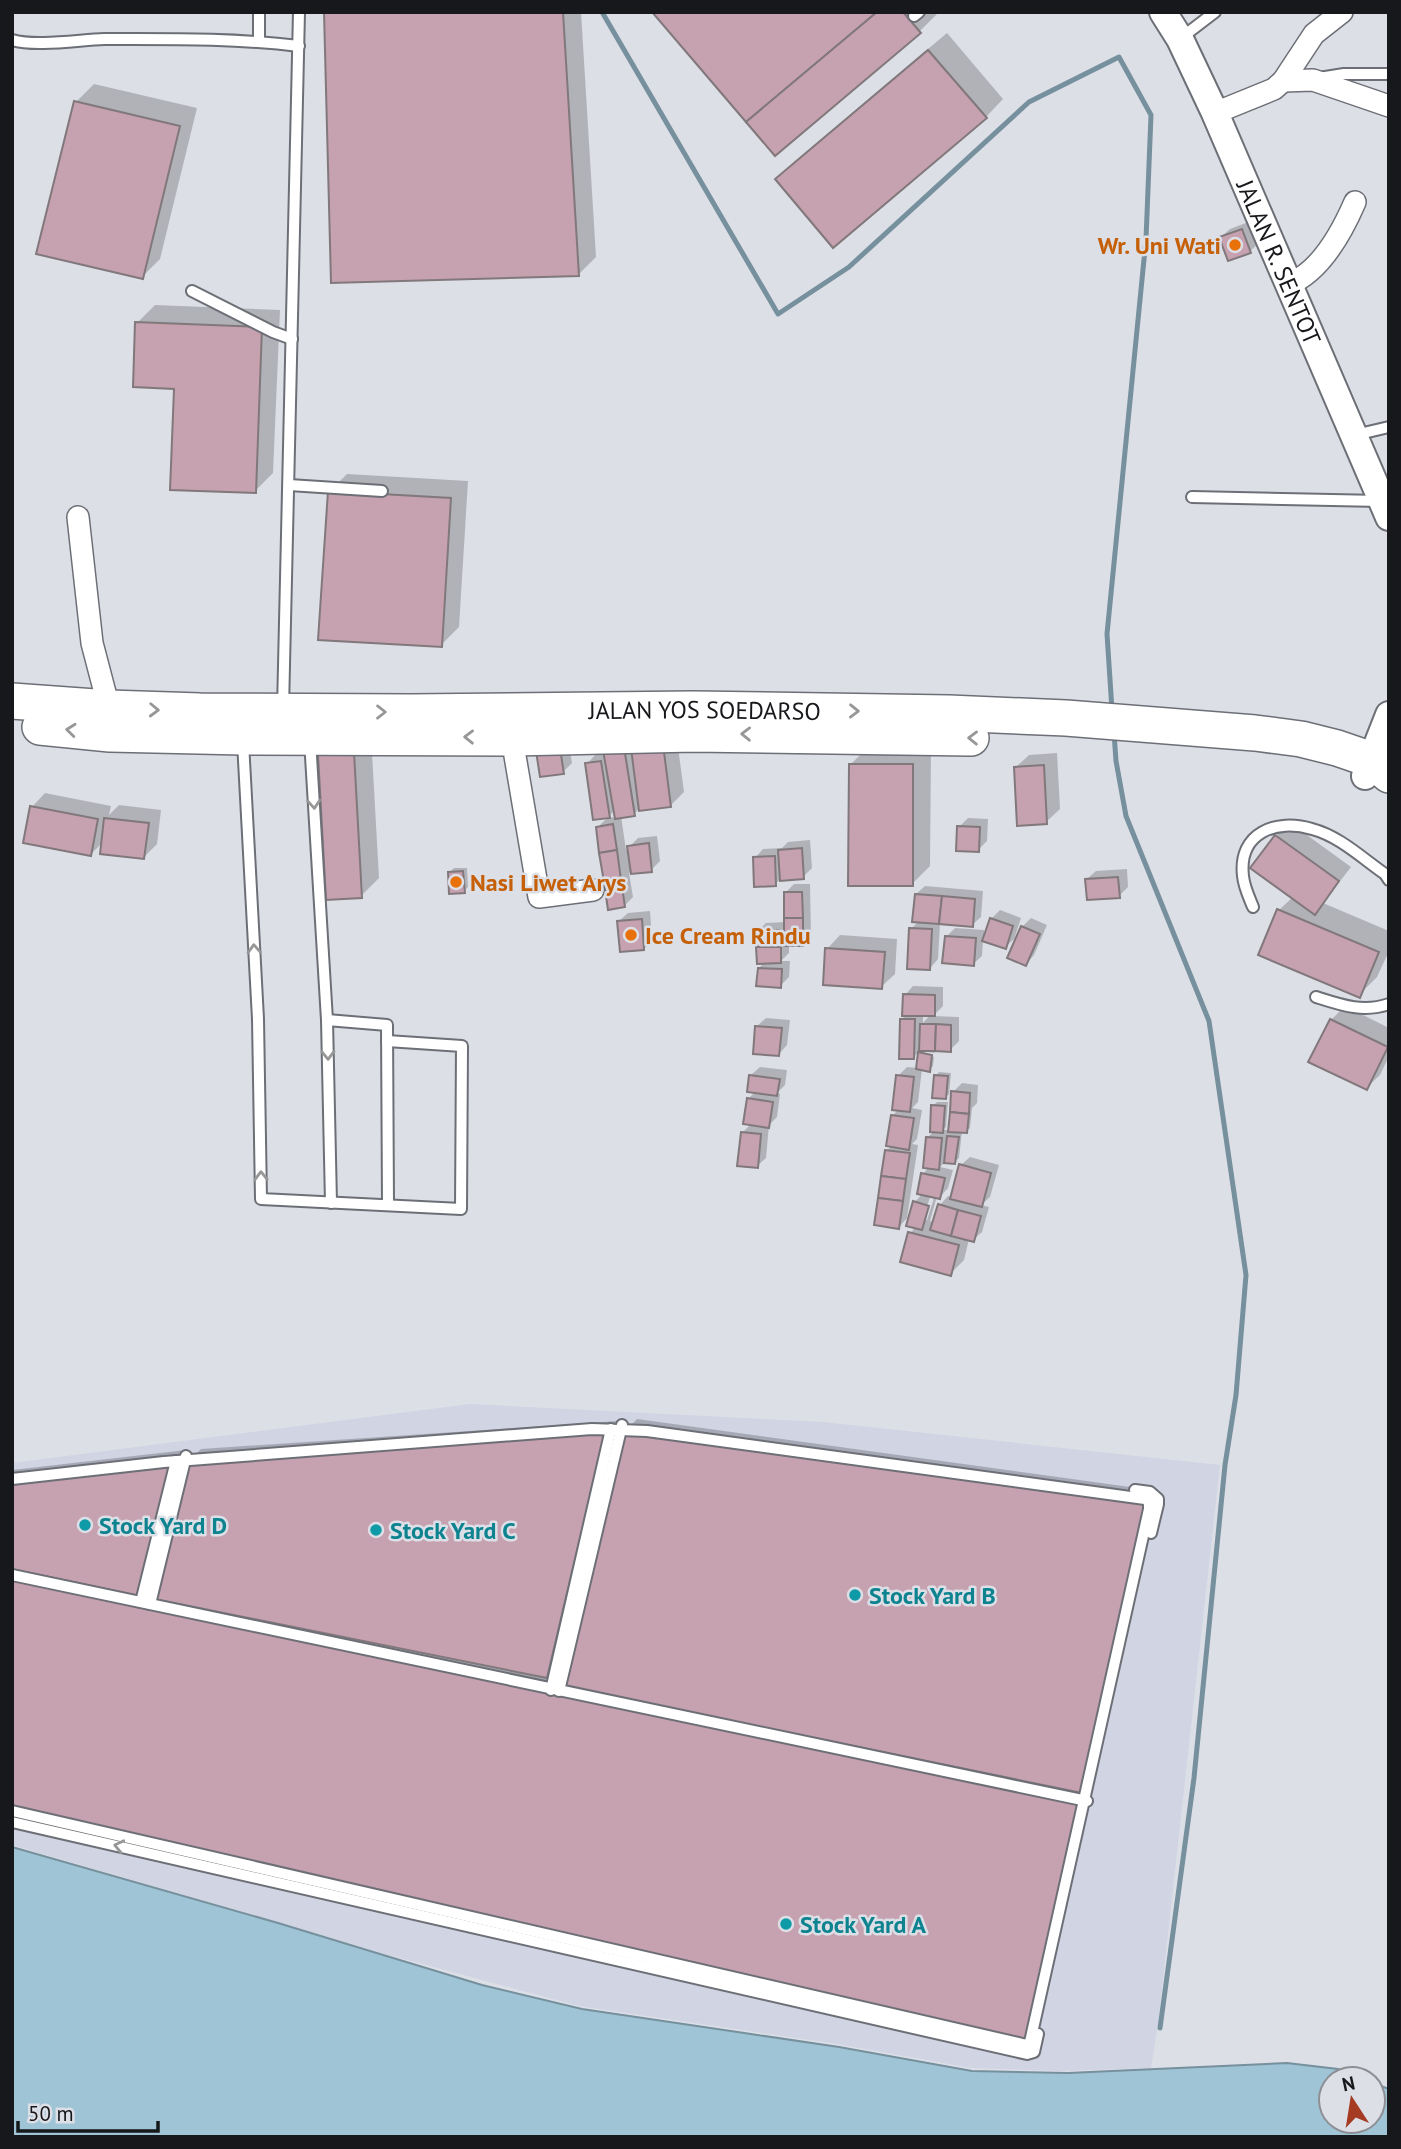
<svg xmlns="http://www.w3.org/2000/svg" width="1401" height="2149" font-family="'PT Sans',sans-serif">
	<rect width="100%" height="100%" fill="#dddfe7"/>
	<polygon fill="#d0d4e3" points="470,1404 823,1422 1220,1465 1158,2024 1151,2068 1059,2071 971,2068 837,2044 579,2006 389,1955 12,1845 12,1463"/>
	<polygon fill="#9ec4d5" stroke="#76909d" stroke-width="2" points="12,1847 278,1923 482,1985 582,2009 839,2047 972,2071 1068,2073 1287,2063 1338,2069 1364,2079 1331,2079 1331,2121 1373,2121 1373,2083 1389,2089 1389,2137 12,2137"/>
	<g fill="#0003" fill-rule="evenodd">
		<polygon points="326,12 581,12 596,257 578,275"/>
		<polygon points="655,12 936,12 937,14 919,32"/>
		<polygon points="947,33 1003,99 986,117 777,179 795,161"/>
		<polygon points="94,84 197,108 160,259 142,277 76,102"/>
		<polygon points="1251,221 1259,243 1250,251 1221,237 1230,229"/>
		<polygon points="155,305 280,310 273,473 255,491 176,387 137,323"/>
		<polygon points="347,474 468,481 459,627 441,645 329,492"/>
		<path d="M676,732L684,792L670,806L638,810L634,814L621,816L626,850L638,838L657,836L660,861L651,870L629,873L633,897L624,906L598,827L609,816L587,764L595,755L606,754ZM615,810L616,817L607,818Z"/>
		<polygon points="371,735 379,878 361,896 319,755 338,737"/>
		<polygon points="568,740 572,763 563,772 546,743"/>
		<polygon points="869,746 931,746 930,866 912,884 851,764"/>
		<polygon points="1057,753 1060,809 1046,822 1015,768 1029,755"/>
		<polygon points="45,793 111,806 109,815 119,805 161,810 157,844 144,857 103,842 90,855 32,807"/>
		<polygon points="968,818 988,819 987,841 978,850 959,827"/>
		<polygon points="1289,822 1351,867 1323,903 1389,931 1389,951 1377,977 1359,995 1279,910 1293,897 1252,868 1276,836"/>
		<polygon points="810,840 812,868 803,877 781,879 775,884 755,858 763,849 782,848 788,842"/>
		<polygon points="454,868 467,868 468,887 464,891 450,872"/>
		<polygon points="1127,869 1128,887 1119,896 1087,879 1096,871"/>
		<polygon points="794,884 810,884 811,936 802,944 789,944 789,953 781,961 790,961 789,977 780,986 759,968 765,962 757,932 766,923 786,922 785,893"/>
		<polygon points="925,886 983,891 981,917 972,925 940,923 938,959 930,968 911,929 919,921 916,894"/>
		<polygon points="1000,910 1021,918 1014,939 1005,947 983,940 982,956 973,964 947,936 955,928 984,930 984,938 991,919"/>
		<polygon points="650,911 652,940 644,949 619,921 628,913"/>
		<polygon points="1031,918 1047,925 1034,955 1026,964 1022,927"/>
		<polygon points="840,935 897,939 895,974 881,987 827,949"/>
		<path d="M913,986L943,987V1006L933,1016L959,1017V1041L950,1050H936L935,1053L921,1051V1055L934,1057L933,1066L929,1070L922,1069L918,1102L912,1108L922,1110L917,1139L912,1144L918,1145L907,1218L899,1227L887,1151L892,1145L893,1115L899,1109L898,1076L907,1067L918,1068L920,1050L914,1057L901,1020L907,1014L905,995ZM923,1014H931L923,1023Z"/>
		<polygon points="1345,1006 1389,1028 1389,1056 1380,1075 1366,1088 1331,1020"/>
		<polygon points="766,1018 790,1020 787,1045 779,1054 757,1026"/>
		<polygon points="760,1067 787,1070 785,1085 777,1093 780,1094 777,1117 769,1125 766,1158 757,1166 742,1133 752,1123 748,1099 756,1091 751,1075"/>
		<polygon points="939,1072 951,1073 949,1094 945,1098 936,1076"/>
		<path d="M962,1083L978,1085L977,1103L972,1108L970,1128L966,1132L962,1131L959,1158L955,1162L946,1161L940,1167L953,1170L948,1188L940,1197L937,1196L930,1221L934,1223L940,1205L948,1196L952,1197L961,1165L970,1157L999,1165L990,1197L981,1205L989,1207L982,1232L973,1240L969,1239L964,1260L950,1274L910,1233L916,1227L915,1202L923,1193V1174L929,1167L927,1138L935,1130L933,1106L937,1102H948L946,1127L943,1130H950L953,1092ZM930,1197L934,1198L927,1220H923Z"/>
		<polygon points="637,1419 1159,1491 1095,1777 1084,1788 1091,1790 1039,2027 1026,2040 12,1804 12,1470 186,1450 153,1581 188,1462 201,1449 617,1421 560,1663 548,1674 565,1678 624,1432"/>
	</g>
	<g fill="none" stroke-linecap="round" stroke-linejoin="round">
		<g stroke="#76909d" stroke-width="5">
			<polyline points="602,12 778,314 849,267 1029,102 1119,57 1151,115 1146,239 1107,634 1112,710"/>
			<polyline points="1114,733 1116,761 1126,816 1209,1021 1246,1275 1236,1395 1225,1465 1194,1778 1160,2028"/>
		</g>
	</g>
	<g fill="#c6a1af" stroke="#81787b" stroke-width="2">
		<polygon points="324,12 563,12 579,276 331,283"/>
		<polygon points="652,12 877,12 746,122"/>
		<polygon points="877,12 903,12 921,33 775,156 746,122"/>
		<polygon points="928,50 987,118 833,248 775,179"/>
		<polygon points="74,101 180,126 143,279 36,254"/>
		<polygon points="1242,229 1251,253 1228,261 1219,237"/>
		<polygon points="135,322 262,327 256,493 170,490 174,389 133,387"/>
		<polygon points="328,491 451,498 442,647 318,640"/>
		<polygon points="663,744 671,807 639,811 631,748"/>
		<polygon points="624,747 635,816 615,819 603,750"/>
		<polygon points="560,748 564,774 540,777 536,751"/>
		<polygon points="354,752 362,898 326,900 318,755"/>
		<polygon points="601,761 610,818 593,820 585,763"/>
		<polygon points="849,764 913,764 913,886 848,886"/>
		<polygon points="1044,765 1047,824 1017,826 1014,767"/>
		<polygon points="30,806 98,819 91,856 23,843"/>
		<polygon points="104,818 149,823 144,859 100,854"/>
		<polygon points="613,824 617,850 599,853 596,827"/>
		<polygon points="957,826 980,827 979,852 956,851"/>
		<polygon points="1275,835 1339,881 1315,915 1250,868"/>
		<polygon points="649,843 652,872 631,874 627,846"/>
		<polygon points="802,848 804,879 780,881 778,850"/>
		<polygon points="617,850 621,880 604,882 599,853"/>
		<polygon points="775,856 776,886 754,887 753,857"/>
		<polygon points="463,871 465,893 449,894 448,872"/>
		<polygon points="1118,877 1120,898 1087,900 1085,879"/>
		<polygon points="621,880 625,907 608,910 604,882"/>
		<polygon points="784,892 802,892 803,918 784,918"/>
		<polygon points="915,894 942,896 939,924 912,922"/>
		<polygon points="942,896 975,899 973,927 939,924"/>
		<polygon points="1277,909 1379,952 1360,998 1258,955"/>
		<rect x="784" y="918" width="19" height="28"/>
		<polygon points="990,918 1013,926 1006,949 982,941"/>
		<polygon points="642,919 644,950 620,952 617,921"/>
		<polygon points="1021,926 1040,934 1026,966 1007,958"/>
		<polygon points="909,928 932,929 930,970 907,969"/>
		<polygon points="780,930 781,947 756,947 756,931"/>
		<polygon points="945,936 976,938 974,966 942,963"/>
		<polygon points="756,947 781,947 781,963 757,964"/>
		<polygon points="825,948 885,952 882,989 823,985"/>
		<polygon points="758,968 782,969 781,988 756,986"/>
		<polygon points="903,994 935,995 935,1016 902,1016"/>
		<polygon points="900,1019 915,1019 914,1059 899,1059"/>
		<polygon points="1330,1019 1388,1047 1367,1090 1308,1062"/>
		<polygon points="920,1024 936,1024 935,1051 919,1051"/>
		<polygon points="936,1024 951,1025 951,1052 935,1051"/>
		<polygon points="755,1026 782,1028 779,1056 753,1054"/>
		<polygon points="918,1052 932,1055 930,1072 916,1069"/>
		<polygon points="749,1075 780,1079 777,1096 747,1092"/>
		<polygon points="896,1075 914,1077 910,1112 892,1110"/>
		<polygon points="934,1075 948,1076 946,1099 932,1098"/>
		<polygon points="951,1091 970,1093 969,1114 950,1112"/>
		<polygon points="747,1098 773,1102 769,1128 743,1124"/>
		<polygon points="931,1105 945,1106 943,1133 930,1132"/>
		<polygon points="950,1112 969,1114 967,1133 948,1132"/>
		<polygon points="891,1115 914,1118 909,1150 886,1146"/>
		<polygon points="741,1132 761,1134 758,1168 737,1166"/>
		<polygon points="947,1136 959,1137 955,1164 944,1163"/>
		<polygon points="926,1137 942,1138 939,1170 923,1168"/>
		<polygon points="885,1150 910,1153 906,1179 881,1176"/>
		<polygon points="959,1164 991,1173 982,1207 950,1199"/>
		<polygon points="921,1173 945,1178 940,1199 917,1194"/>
		<polygon points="881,1176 906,1179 903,1201 878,1198"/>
		<polygon points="878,1198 903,1201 899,1229 874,1225"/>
		<polygon points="913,1201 929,1206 922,1230 906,1226"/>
		<polygon points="938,1204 958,1210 951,1236 930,1230"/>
		<polygon points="958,1210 981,1216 974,1242 951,1236"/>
		<polygon points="908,1232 959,1245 951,1276 900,1262"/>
		<polygon points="622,1431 1147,1504 1082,1793 561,1686"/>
		<polygon points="605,1433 547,1678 154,1599 186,1461"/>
		<polygon points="173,1463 140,1596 12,1569 12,1481"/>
		<polygon points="12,1576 1079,1803 1026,2042 12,1806"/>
	</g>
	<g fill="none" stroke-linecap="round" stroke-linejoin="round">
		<g stroke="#6d6f76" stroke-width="14">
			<g id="service">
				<polyline points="914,16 919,12"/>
				<polyline points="1181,38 1215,12"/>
				<path d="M12,40C36,47 78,40 104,39C169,39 235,38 299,46"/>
				<polyline points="259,41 259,12"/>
				<polyline points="1319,78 1344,74 1389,74"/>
				<polyline points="192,291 273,332 292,339"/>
				<polyline points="1355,435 1389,427"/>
				<polyline points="289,485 382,491"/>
				<polyline points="1192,497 1381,501"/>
				<polyline points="283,709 299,12"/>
				<polyline points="310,740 327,1020 331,1203"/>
				<polyline points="243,742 258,1019 261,1199 461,1209 462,1046 387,1041"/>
				<path d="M1253,907C1249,897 1244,887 1243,876C1238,833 1276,818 1312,829C1339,836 1362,858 1385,874L1389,880"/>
				<path d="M1316,997C1341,1005 1363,1013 1389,1004"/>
				<polyline points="327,1020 387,1025 388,1204"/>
				<polyline points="12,1479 164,1462 592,1429 647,1431 1145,1499 1149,1502 1149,1509 1030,2042 1027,2045 12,1811"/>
				<polyline points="1135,1490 1150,1492 1158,1499 1158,1504 1151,1533"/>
				<polyline points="12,1575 1087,1801"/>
				<polyline points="141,1602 176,1461"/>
				<polyline points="150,1604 186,1456"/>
				<polyline points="551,1690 611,1429"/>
				<polyline points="559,1691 622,1425"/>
				<polyline points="12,1822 1027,2054 1034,2052 1038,2034"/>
			</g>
		</g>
		<g stroke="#6d6f76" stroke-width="24">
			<g id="minor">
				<polyline points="1283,81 1313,80 1389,106"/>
				<polyline points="1215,113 1274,89 1283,81 1314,34 1342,12"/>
				<path d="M1289,284C1320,272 1342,232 1355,202"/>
				<polyline points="78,517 92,643 109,708"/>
				<polyline points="513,738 515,756 539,897 593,890"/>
			</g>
		</g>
		<g stroke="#6d6f76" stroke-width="30">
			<g id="tertiary">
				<path id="s1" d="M1163,12L1180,39L1215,113L1389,517"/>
				<polyline points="1365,776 1389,715"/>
			</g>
		</g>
		<g stroke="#6d6f76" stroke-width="38">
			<g id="trunk">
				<path id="s2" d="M12,701L109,708L200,711L411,712L694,709L949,713L1066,718L1255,733L1301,739L1337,748L1372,760L1389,775"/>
				<polyline points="40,727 110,734 243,737 513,738 694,734 971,738"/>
			</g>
		</g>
		<use href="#service" stroke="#fff" stroke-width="10"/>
		<use href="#minor" stroke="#fff" stroke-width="21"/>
		<use href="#tertiary" stroke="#fff" stroke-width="26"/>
		<use href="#trunk" stroke="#fff" stroke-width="35"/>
	</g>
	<defs><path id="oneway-chevron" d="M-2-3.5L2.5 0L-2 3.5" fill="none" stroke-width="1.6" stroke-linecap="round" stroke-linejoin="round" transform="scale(1.75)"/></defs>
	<g stroke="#979798">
		<use href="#oneway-chevron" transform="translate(154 710) rotate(2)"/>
		<use href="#oneway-chevron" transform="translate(854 711) rotate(1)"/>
		<use href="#oneway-chevron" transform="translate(381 712)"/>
		<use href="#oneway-chevron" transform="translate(71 730) rotate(-174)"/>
		<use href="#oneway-chevron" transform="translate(746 734) rotate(-179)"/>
		<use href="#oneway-chevron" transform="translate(469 737) rotate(-179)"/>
		<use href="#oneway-chevron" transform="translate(973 738) rotate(-179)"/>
		<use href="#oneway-chevron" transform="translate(314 804) rotate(86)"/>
		<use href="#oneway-chevron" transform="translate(254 949) rotate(-93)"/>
		<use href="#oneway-chevron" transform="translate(328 1055) rotate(89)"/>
		<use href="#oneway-chevron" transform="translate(261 1176) rotate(-91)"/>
		<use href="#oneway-chevron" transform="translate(119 1846) rotate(-167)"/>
	</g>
	<g fill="#e8710a" stroke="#dddfe7" stroke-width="2.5">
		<circle cx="1235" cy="245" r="7"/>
		<circle cx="456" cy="882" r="7"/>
		<circle cx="631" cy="935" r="7"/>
	</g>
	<g fill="#0f9aa8" stroke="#dddfe7" stroke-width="2.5">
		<circle cx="85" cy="1525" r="7"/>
		<circle cx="376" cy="1530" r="7"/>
		<circle cx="855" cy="1595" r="7"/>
		<circle cx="786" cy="1924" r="7"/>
	</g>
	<g text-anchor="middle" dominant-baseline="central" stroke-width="5" stroke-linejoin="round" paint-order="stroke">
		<g font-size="24" font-weight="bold" fill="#c56008" stroke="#dddfe7" text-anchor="start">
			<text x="1221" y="245" text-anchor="end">Wr. Uni Wati</text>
			<text x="470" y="882">Nasi Liwet Arys</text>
			<text x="645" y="935">Ice Cream Rindu</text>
		</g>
		<g font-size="24" fill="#17181b" stroke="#dddfe7">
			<text stroke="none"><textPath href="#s1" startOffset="276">JALAN R. SENTOT</textPath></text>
			<text stroke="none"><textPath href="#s2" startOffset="693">JALAN YOS SOEDARSO</textPath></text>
		</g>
		<g font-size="24" font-weight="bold" fill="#0d838f" stroke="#dddfe7" text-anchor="start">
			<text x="99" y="1525">Stock Yard D</text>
			<text x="390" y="1530">Stock Yard C</text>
			<text x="869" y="1595">Stock Yard B</text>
			<text x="800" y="1924">Stock Yard A</text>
		</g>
	</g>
	<rect width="1401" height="2149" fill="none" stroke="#17181b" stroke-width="28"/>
	<g transform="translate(1352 2100) rotate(348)"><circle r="33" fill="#dddfe7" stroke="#8e8f95" stroke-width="2"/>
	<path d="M0-5L12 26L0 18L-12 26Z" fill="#a43b22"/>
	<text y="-10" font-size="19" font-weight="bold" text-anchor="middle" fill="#17181b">N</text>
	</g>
	<path d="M18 2121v10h140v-10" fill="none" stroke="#17181b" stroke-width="3.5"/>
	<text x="28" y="2121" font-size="21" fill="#17181b" stroke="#dddfe7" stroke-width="5" paint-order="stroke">50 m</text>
</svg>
